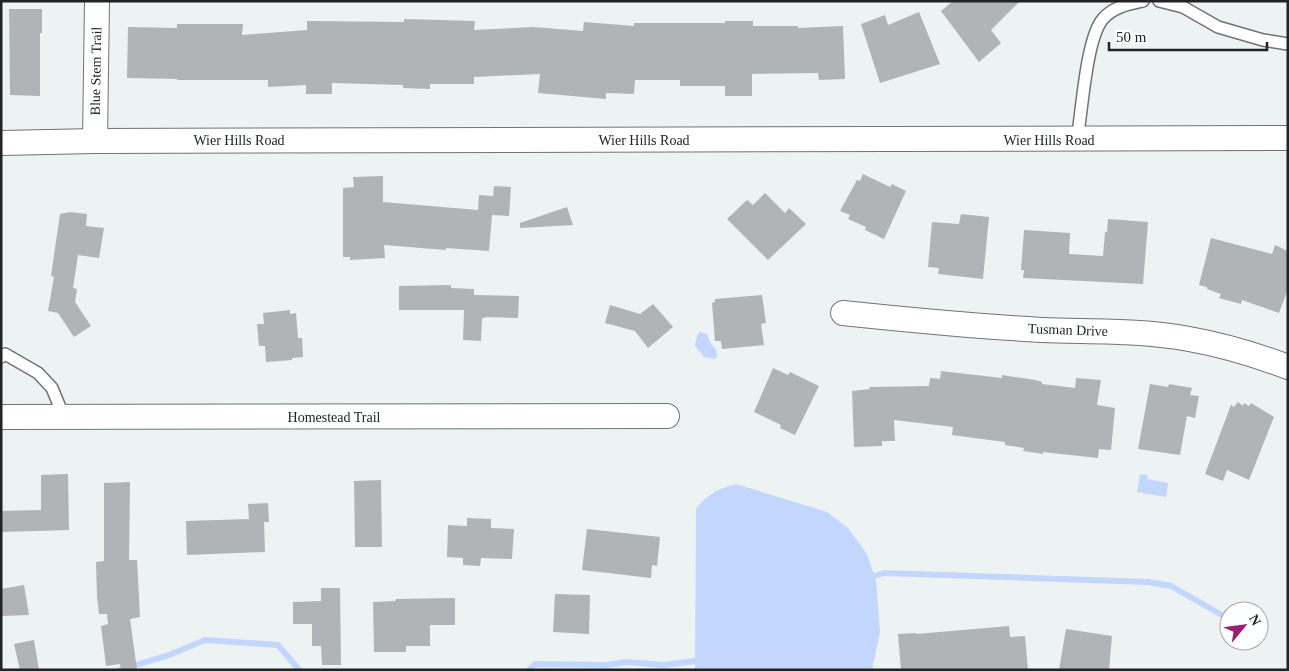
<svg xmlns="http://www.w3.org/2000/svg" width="1289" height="671" font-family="'Times New Roman',serif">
	<rect width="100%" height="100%" fill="#edf2f3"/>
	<g fill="#c3d6fd">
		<polygon points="700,332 707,334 711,344 716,349 717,356 715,359 704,357 695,346 697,335"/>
		<polygon points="1140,474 1148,475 1147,479 1168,483 1166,497 1137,492"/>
		<path d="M736,484L827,512L848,528L867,554L876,581L880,632L872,670H695L696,508C709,494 717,489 736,484Z"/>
	</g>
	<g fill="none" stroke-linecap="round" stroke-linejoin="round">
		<g stroke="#c3d6fd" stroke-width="6">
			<polyline points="868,578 884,573 1148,582 1171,586 1229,619"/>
			<polyline points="119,670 169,655 205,640 278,645 299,670"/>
			<polyline points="529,670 535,664 607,665 626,662 664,665 703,660"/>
		</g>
	</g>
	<g fill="#b1b4b7">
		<polygon points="953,1 1020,1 991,30 1001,43 979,62 941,11"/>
		<polygon points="9,9 42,9 42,33 40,33 40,96 10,95"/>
		<polygon points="919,12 940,64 880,83 861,24 885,15 888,25"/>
		<polygon points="404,19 475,21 474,30 533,27 583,31 584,22 634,26 634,23 725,23 725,21 753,21 753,26 798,26 798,28 843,26 845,79 819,80 818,73 752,74 752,96 725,96 725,86 680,86 680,80 635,80 634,94 606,93 606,99 538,93 540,74 474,77 474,84 430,84 430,89 403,88 403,85 332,83 332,94 306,94 306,85 268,87 268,80 177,80 177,79 127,78 128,27 177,28 177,24 243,24 242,35 307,30 307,21 404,22"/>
		<polygon points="863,174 890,187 892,184 906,191 884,239 865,230 866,227 848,219 850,215 840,211 857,180 860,181"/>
		<polygon points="383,176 383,202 478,210 479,195 493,196 494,186 511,187 509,216 492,215 489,251 446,248 446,250 384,245 385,258 350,260 350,257 343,257 343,188 354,187 353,177"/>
		<polygon points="765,193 785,213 789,208 806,224 768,260 727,219 747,200 753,205"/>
		<polygon points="567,207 573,225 520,228 520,223"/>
		<polygon points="70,212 87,214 86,226 104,228 99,258 78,255 73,288 77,289 75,302 91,326 74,337 58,313 48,311 54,277 51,276 60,214"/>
		<polygon points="961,214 989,217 983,279 938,274 939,268 928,267 932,222 959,224"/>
		<polygon points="1108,219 1148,222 1143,284 1023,278 1024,270 1021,270 1024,230 1070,233 1069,254 1103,256 1105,232 1107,232"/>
		<polygon points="1211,238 1272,254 1275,245 1288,251 1288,289 1279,313 1242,300 1241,304 1219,298 1221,294 1207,289 1207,287 1199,285"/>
		<polygon points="451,285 451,288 474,289 474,295 519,296 518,318 485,317 485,318 482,318 481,341 463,340 464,310 399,310 399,286"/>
		<polygon points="762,295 766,323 761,324 764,345 722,349 721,341 715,341 712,303 715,302 715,299"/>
		<polygon points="653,304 673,327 648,348 635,331 605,323 610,305 640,314"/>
		<polygon points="290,310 290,314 296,313 298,338 302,338 303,357 292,358 292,360 266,362 265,346 259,346 257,324 264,324 263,313"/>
		<polygon points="773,368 788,375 790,372 819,386 795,435 780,428 781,425 754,412"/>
		<polygon points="941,371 1002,378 1002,375 1035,380 1042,382 1042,384 1075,388 1076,378 1101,380 1097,405 1115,408 1111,450 1099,449 1098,458 1043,452 1043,454 1023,451 1024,448 1005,445 1005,442 952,435 953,427 894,420 895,441 882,441 882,446 854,447 852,391 870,389 869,387 929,386 930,378 940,379"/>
		<polygon points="1150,384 1168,387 1169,384 1192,388 1190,395 1199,396 1195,418 1187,416 1180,455 1138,449"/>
		<polygon points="1238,402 1243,406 1244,403 1249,406 1251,403 1274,417 1249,480 1227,470 1223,481 1205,474 1231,405 1234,407"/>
		<polygon points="68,474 69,530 1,532 1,511 41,510 41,475"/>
		<polygon points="381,480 382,547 355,547 354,481"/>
		<polygon points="130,482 129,560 137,560 140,617 130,619 137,670 121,670 120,664 106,666 101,626 108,624 107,614 99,614 97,597 96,562 104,561 104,483"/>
		<polygon points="268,503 269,522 264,522 265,552 187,555 186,521 249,519 248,504"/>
		<polygon points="467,518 491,519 491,528 514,529 512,559 481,558 480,566 463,565 463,558 447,557 448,525 467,526"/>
		<polygon points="587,529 660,537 657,566 652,565 651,578 582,570"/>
		<polygon points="24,585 29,615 1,616 1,589"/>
		<polygon points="321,588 340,588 341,665 322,665 321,646 312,646 312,624 293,624 293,602 321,601"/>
		<polygon points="555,594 590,595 589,634 553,632"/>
		<polygon points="455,598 455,625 430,625 430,646 406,646 406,652 374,652 373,602 395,601 396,599"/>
		<polygon points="1009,626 1010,637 1025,636 1028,670 901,670 898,634 916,633 916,634"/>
		<polygon points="1066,629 1112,636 1109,670 1059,670"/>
		<polygon points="34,640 39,670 20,670 14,644"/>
	</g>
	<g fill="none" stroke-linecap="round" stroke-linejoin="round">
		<g stroke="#6f7374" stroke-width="14">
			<g id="lane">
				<polyline points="1159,1 1183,7 1218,27 1263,40 1288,44"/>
				<path d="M1077,140C1082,111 1086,41 1102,20C1112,7 1129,4 1143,1"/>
				<polyline points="1,357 5,354 38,373 52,388 64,417"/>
			</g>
		</g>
		<g stroke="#6f7374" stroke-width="26">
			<g id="street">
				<polyline points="95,141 97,1"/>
				<polyline points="1,143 95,141 1288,138"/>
				<path d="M843,313C909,320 975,326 1041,330C1090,332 1141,330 1189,339C1223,345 1256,355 1288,367"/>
				<polyline points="1,417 667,416"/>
			</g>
		</g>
		<use href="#lane" stroke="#fff" stroke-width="11"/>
		<use href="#street" stroke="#fff" stroke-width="24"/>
	</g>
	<g text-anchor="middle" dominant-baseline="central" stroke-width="5" stroke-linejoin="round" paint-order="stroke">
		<g font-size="14" fill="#222324" stroke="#feffff">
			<text transform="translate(96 71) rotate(-89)">Blue Stem Trail</text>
			<text x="239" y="140">Wier Hills Road</text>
			<text x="644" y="140">Wier Hills Road</text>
			<text x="1049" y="140">Wier Hills Road</text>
			<text transform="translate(1068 330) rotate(2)">Tusman Drive</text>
			<text x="334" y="417">Homestead Trail</text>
		</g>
	</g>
	<rect width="1289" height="671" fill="none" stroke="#222324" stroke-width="5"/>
	<g transform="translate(1244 626) rotate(61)"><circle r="24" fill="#feffff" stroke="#a6a7a7"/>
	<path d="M0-4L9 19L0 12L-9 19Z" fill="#9b1e74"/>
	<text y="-8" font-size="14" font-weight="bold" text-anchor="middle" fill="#222324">N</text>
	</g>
	<path d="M1109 42v8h158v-8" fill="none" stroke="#222324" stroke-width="2.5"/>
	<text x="1116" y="42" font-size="15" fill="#222324" stroke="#feffff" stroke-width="4" paint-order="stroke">50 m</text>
</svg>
